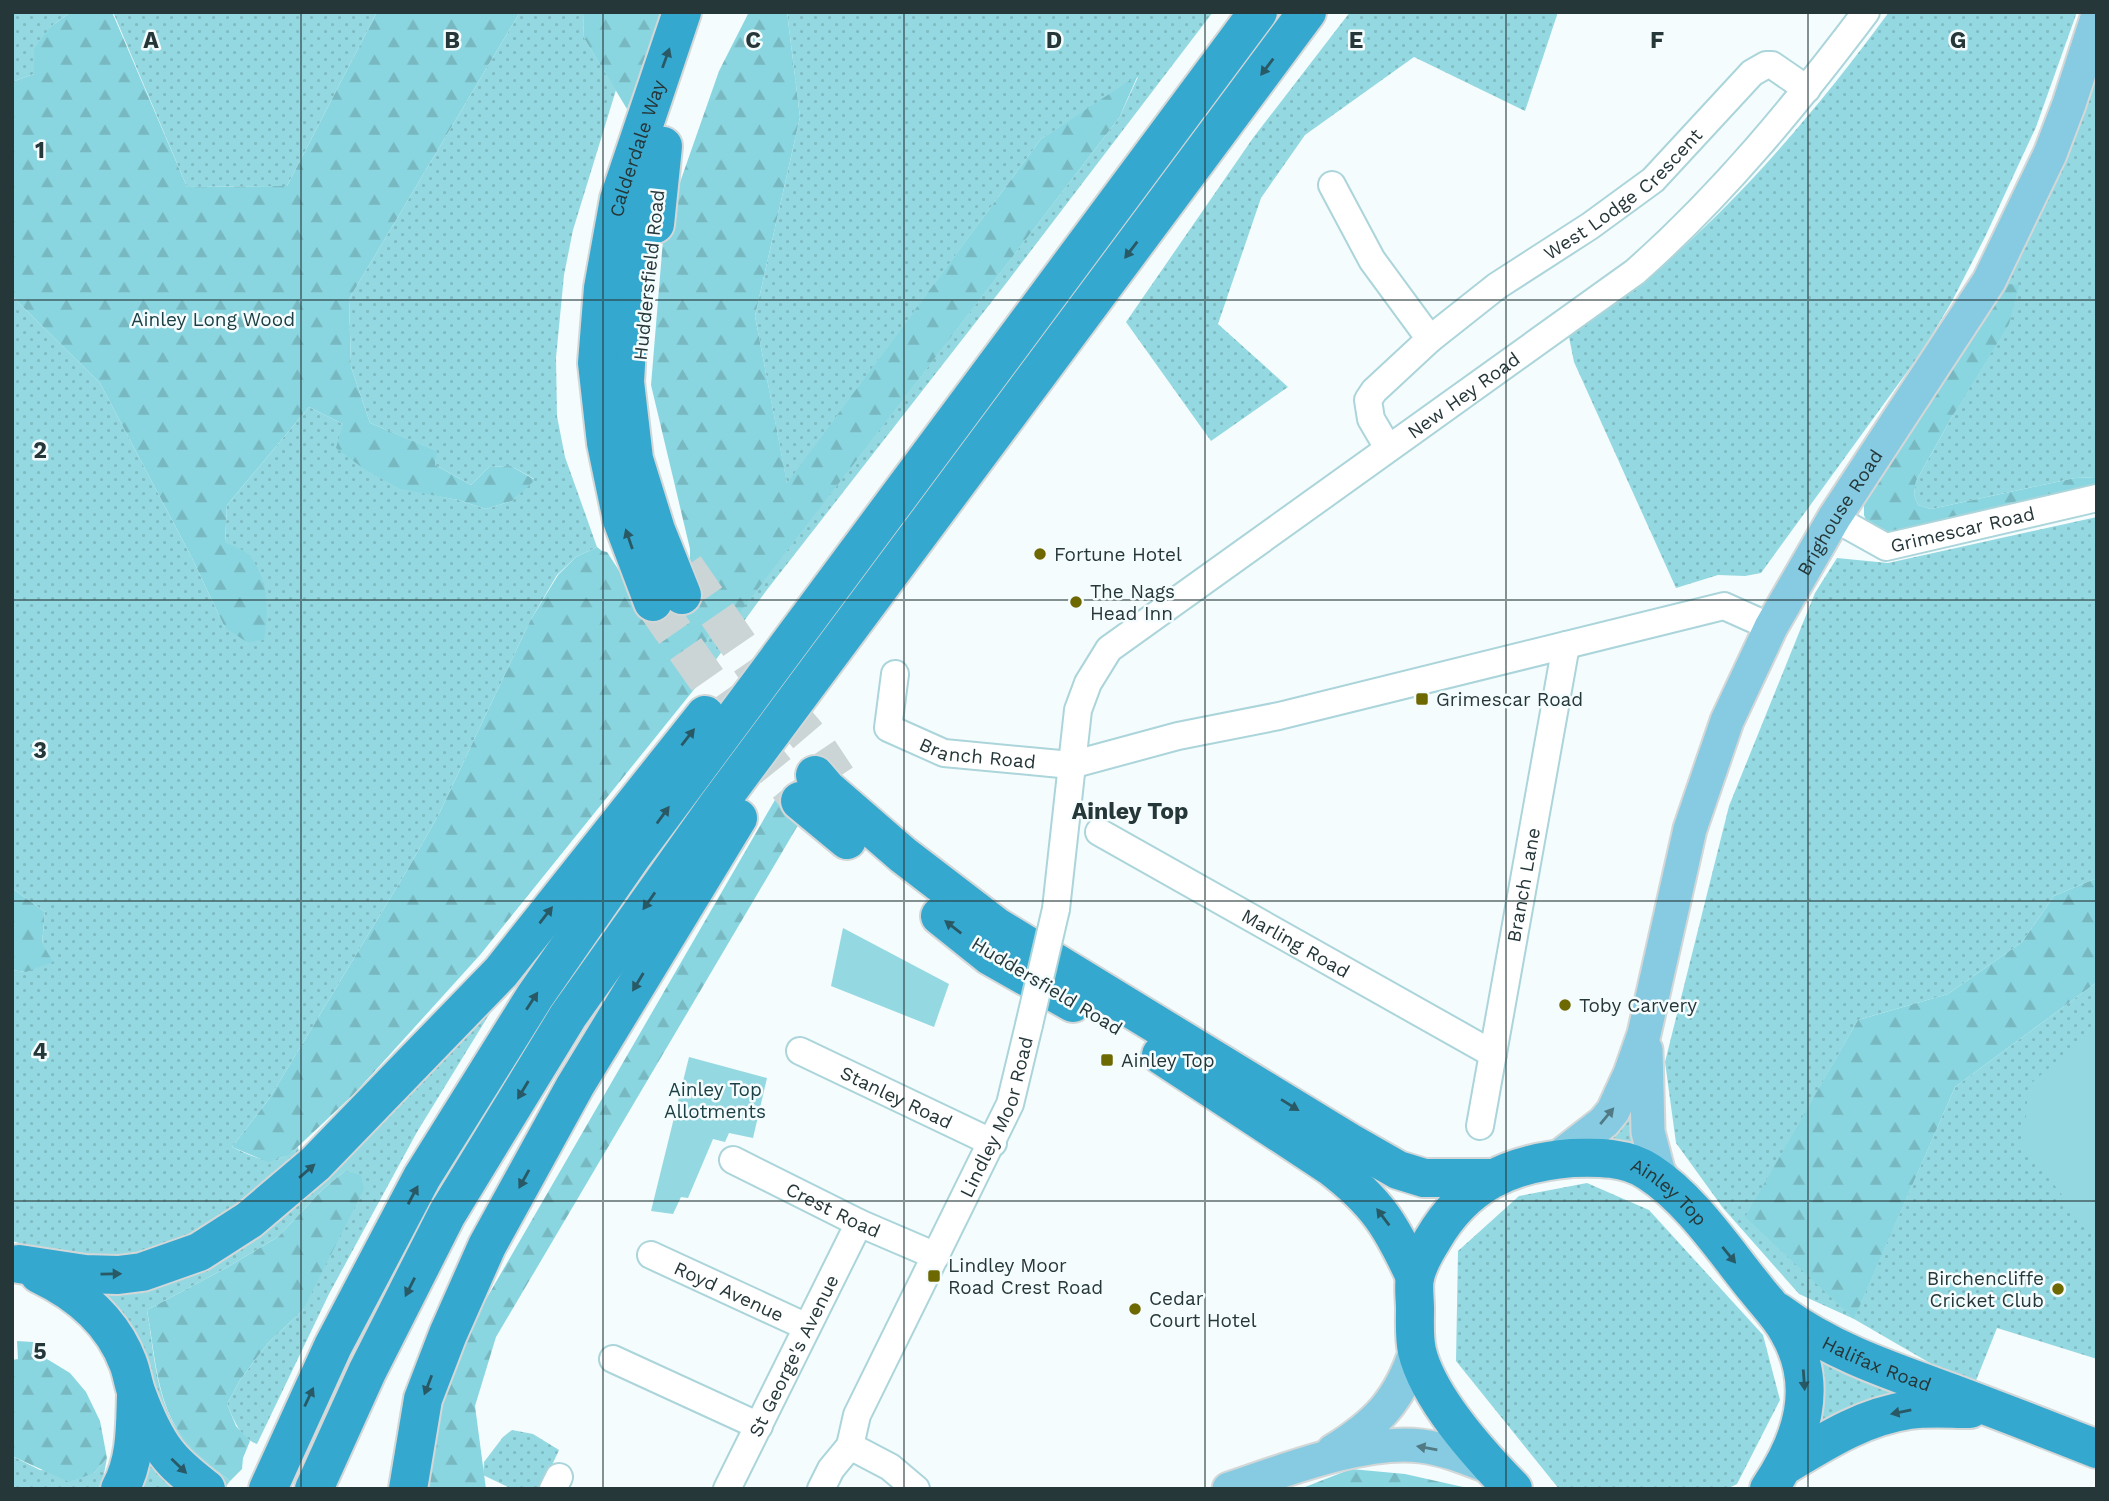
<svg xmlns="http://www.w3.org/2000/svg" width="2109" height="1501" font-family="'Work Sans',sans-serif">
	<defs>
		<pattern id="grass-dots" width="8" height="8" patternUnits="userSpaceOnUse" patternTransform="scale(1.75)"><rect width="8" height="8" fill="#94d9e1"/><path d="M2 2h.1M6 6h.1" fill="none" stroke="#7fbbc2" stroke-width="1.8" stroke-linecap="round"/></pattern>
		<pattern id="forest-firs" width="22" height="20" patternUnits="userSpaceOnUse" patternTransform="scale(1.75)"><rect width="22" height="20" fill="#8ad6e0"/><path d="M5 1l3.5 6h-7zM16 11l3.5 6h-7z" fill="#77b8c1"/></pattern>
	</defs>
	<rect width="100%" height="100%" fill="#f4fcfd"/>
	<g fill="url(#grass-dots)">
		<polygon points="12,12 71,12 50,27 34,74 12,82"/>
		<polygon points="113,12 377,12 287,186 187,187"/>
		<path d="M520,12H583L584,38L616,90L573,230L564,275L556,358L557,416L565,457L597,547L576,557L557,575L530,621L439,814L409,867L269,1099L232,1147C257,1159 275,1168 298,1147L300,1155L244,1209L139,1263L50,1252L12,1241V970L26,972L42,943L45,912L12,888V296L100,383L192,558L225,628V542L227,505L309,407L343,424L400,488L458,500L486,509L512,501L534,479L511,466L489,467L471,485L435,465L436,451L370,423L351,367L349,299Z"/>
		<polygon points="787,12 1213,12 1004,286 766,591 696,687 700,658 712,629 728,619 731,623 1119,118 1138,77 1041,139 787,484 755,316 800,117"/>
		<polygon points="1350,12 1558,12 1525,111 1414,57 1305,135 1261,198 1218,324 1288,387 1211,441 1126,322 1253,138"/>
		<path d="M1889,12H2077L2036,127L1985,237L1951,303L1923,350L1761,573L1745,576L1718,575L1676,588L1574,362L1569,337C1600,314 1633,292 1662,266C1748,192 1822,103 1889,12Z"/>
		<polygon points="2097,54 2097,477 2075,478 1931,509 1918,505 1914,495 1916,481 1953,415 1997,283"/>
		<polygon points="2097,517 2097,878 2054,896 2022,942 1948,994 1858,1020 1746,1217 1854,1318 1955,1087 2097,982 2097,1359 1997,1328 1973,1388 1854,1319 1799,1294 1723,1208 1676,1143 1665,1062 1729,806 1815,593 1837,558 1888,563"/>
		<path d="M483,1010L490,1013L417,1132L329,1294L257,1444C240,1438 234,1420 227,1404L240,1380L268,1343L303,1310L345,1171L323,1189L278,1237L226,1268L147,1310C153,1345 156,1397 176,1427C190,1448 210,1465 230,1481L225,1488L188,1460L95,1290L142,1283Z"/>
		<polygon points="1635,1100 1648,1165 1591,1148"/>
		<polygon points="1587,1183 1649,1210 1763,1335 1780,1400 1737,1484 1727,1489 1559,1489 1456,1361 1458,1251 1519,1196"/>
		<polygon points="1804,1344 1932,1395 1822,1432"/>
		<polygon points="512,1430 533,1434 559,1450 541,1489 512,1489 483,1475 484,1462 503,1437"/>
		<polygon points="146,1449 189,1489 134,1489"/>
		<polygon points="12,1456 40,1470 94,1473 107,1458 101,1489 12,1489"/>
	</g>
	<g fill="url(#forest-firs)">
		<path d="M71,12H112L187,187L287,186L377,12H520L349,299L351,367L370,423L437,451L435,465L471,485L489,467L511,466L535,480L512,501L486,509L458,500L400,489L364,469L336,448L343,424L309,407L227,505L225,542C232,546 244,549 249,555C269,579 269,611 264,640L247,642L225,628L192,558L100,383L12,296V82L34,74V49L50,27Z"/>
		<polygon points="583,12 665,12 627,109 584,38"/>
		<polygon points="749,12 787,12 800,117 755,316 787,483 1041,139 1138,75 1119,118 731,624 728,619 712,629 700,658 696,687 480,955 354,1094 289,1155 268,1162 232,1147 269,1099 409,867 439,814 530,621 558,575 576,557 597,547 602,551 607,552 629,586 690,567 690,549 651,385 664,228 719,71"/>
		<polygon points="1997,283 2019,285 2009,324 1953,415 1916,481 1914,495 1918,505 1931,509 2075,478 2097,477 2097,488 1892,536 1867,523 1864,515 1864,497"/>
		<polygon points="779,793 804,815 496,1337 475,1406 486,1489 429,1489 427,1475 432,1408 452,1358"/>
		<polygon points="2097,878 2097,982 1955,1087 1854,1319 1745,1217 1858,1020 1948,994 2022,942 2054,896"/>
		<polygon points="12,888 45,912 42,943 53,962 26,972 12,970"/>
		<path d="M345,1171L361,1175L364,1189L303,1310L268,1343L240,1380L227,1404L236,1426L250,1441L243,1458L242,1469L230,1481C210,1465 189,1449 176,1427C156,1394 154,1348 147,1310L226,1268L278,1237L323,1189Z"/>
		<polygon points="17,1341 33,1342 42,1356 70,1373 86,1392 100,1421 107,1458 94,1473 69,1482 12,1456 12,1360 18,1359"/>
		<polygon points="1351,1469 1405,1474 1472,1489 1300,1489"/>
	</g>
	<g fill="#94d9e1">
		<polygon points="843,928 949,984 934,1027 831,986"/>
		<polygon points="2097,1027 2097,1240 2024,1146 2028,1086"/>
		<polygon points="689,1057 767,1078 753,1138 729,1133 725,1142 713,1139 688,1198 681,1197 673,1214 651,1211"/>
	</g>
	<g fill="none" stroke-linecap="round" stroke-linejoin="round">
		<g stroke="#cbd5d6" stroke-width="38" stroke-dasharray="38 19" stroke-linecap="butt">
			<polyline points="685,567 774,696 813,742 837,778"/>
			<polyline points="653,602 738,724 800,801"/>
		</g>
		<g stroke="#abd5da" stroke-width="30">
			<g id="minor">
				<polyline points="1332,185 1372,260 1430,339"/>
				<path id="s1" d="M1388,448L1371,419L1368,400L1374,391L1430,339L1497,286L1590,226L1653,180L1752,73L1766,65H1772L1807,89"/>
				<path id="s2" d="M1834,518L1886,547L2097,498"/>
				<path id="s3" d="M895,674L888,728L944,753L1071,765L1178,736L1279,716L1724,606L1771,627"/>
				<path id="s4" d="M1099,832L1493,1054"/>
				<path id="s5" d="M1056,909L1078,710L1088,683L1109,649L1635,272C1722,195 1796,105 1866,12"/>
				<path id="s6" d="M800,1051L993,1143"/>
				<path id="s7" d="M1480,1126L1566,645"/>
				<path id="s8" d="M733,1160L859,1223L936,1256"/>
				<path id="s9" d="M651,1255L807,1327"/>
				<polyline points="613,1359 759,1426"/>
				<polyline points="553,1489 559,1477"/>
				<path id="s10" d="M727,1489L859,1223"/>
				<polyline points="821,1489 831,1469 850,1446"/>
				<path id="s11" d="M916,1489L890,1467L850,1446L857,1415L1010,1104L1029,1025"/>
			</g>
		</g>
		<g stroke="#d4d7d7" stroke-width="37">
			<g id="major">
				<polyline points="1646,1050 1648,1132 1658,1170 1667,1186"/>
				<path id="s12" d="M1555,1160L1604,1122L1613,1111L1630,1074L1644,1034L1690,829L1727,721L1771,627L1834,518L1989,281L2050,154L2069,104L2097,18"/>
				<path d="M1333,1451C1377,1424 1400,1400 1416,1350"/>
				<path d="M1229,1489C1283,1471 1364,1439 1421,1446C1446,1449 1469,1459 1492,1468"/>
			</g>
		</g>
		<g stroke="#d4d7d7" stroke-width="42">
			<g id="highway">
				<polyline points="647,195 630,294 625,382 634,459 656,530 682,595"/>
				<polyline points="655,224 663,146"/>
				<path id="s13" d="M653,602L622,520L606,443L597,363L603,288L619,199L682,12"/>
				<polyline points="815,775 827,789 903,855 997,927 1349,1142 1398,1170 1424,1178 1494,1178"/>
				<polyline points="800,801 847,840"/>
				<polyline points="940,916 990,956 1073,1003"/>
				<path d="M1161,1055L1330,1166C1377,1202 1391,1225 1415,1277"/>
				<polyline points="19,1264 85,1274 118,1275 142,1272 199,1252 249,1220 315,1164 501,972 705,715"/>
				<path d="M39,1274C79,1293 112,1320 128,1363C132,1373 133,1384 137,1394C144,1413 154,1436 166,1452C177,1467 192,1478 206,1489"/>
				<path id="s14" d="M1778,1312C1830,1351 1891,1371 1952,1393C2000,1411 2049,1430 2097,1449"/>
				<path d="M1784,1466C1824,1442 1862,1417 1909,1410C1929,1407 1950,1409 1970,1409"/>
				<path d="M120,1489C136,1460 135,1427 136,1395"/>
				<polyline points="268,1489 333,1346 422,1177 535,996 632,856 1258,12"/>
				<polyline points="314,1489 367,1372 447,1214 568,1016 717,806 1307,12"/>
				<polyline points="408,1489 423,1399 448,1334 487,1246 575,1086 738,818"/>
				<path id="s15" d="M1513,1489C1479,1454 1428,1398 1417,1351C1414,1338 1415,1322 1415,1309C1415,1299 1413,1287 1415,1277C1418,1265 1426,1250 1433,1239C1465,1184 1510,1163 1572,1158C1598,1157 1627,1157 1649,1172C1691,1199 1725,1251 1756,1289C1766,1302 1780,1316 1788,1331C1820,1386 1802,1440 1769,1489"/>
			</g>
		</g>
		<use href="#minor" stroke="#fff" stroke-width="26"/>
		<use href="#major" stroke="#86cbe2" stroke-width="33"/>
		<use href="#highway" stroke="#35a8cf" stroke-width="38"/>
		<g stroke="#abd5da" stroke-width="30" stroke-linecap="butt">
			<polyline id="minor-bridge" points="1029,1025 1056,909"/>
		</g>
		<use href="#minor-bridge" stroke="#fff" stroke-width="26"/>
	</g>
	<defs><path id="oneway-solid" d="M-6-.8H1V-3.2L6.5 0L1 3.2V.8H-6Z" transform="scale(1.75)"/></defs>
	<g fill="#2a5966">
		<use href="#oneway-solid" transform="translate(666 58) rotate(-70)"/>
		<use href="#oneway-solid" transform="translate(1267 67) rotate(127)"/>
		<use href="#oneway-solid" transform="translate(1131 250) rotate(127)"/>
		<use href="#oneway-solid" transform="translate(629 539) rotate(-109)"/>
		<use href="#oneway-solid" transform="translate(688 737) rotate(-52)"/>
		<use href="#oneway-solid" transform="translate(663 815) rotate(-54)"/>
		<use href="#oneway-solid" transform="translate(649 901) rotate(125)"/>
		<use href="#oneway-solid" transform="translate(546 915) rotate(-52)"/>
		<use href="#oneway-solid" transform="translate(953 927) rotate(-142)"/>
		<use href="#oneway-solid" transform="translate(638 982) rotate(121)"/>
		<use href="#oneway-solid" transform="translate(532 1001) rotate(-57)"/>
		<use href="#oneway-solid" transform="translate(523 1090) rotate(121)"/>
		<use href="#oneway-solid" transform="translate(1290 1105) rotate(32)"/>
		<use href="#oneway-solid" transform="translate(307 1171) rotate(-41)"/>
		<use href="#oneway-solid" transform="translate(524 1179) rotate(119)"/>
		<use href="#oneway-solid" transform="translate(413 1195) rotate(-62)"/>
		<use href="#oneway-solid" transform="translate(1383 1217) rotate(-127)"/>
		<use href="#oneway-solid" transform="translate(1729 1255) rotate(51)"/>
		<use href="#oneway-solid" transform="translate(111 1274) rotate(-1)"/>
		<use href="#oneway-solid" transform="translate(410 1287) rotate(117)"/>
		<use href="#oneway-solid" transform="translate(1804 1380) rotate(86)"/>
		<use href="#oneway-solid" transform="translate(428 1385) rotate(111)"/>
		<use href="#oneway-solid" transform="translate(309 1397) rotate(-65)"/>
		<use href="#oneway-solid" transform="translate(1901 1412) rotate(169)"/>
		<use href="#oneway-solid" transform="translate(179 1466) rotate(44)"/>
	</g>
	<g fill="#517a85">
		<use href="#oneway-solid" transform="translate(1607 1116) rotate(-50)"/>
		<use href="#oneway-solid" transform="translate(1427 1448) rotate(-170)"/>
	</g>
	<path fill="none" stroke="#263739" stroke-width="2" stroke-opacity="0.55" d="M301,12V1489M603,12V1489M904,12V1489M1205,12V1489M1506,12V1489M1808,12V1489M12,300H2097M12,600H2097M12,901H2097M12,1201H2097"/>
	<g fill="#6e6801" stroke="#f4fcfd" stroke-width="2.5">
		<circle cx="1040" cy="554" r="7"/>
		<circle cx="1076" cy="602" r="7"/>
		<rect x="1415" y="692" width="14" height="14" rx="3.5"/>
		<circle cx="1565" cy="1005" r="7"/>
		<rect x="1100" y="1053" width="14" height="14" rx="3.5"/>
		<rect x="927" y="1269" width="14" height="14" rx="3.5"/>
		<circle cx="2058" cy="1289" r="7"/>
		<circle cx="1135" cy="1309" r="7"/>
	</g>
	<g text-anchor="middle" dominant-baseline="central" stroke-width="5" stroke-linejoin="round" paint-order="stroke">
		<g font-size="19" fill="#263739" stroke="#f4fcfd">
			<text stroke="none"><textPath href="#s13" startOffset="466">Calderdale Way</textPath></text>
			<text stroke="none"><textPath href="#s1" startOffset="382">West Lodge Crescent</textPath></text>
			<text transform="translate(649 275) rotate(-84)">Huddersfield Road</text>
			<text stroke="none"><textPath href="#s5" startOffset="705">New Hey Road</textPath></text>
			<text stroke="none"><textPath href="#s12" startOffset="721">Brighouse Road</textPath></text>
			<text stroke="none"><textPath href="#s2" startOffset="138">Grimescar Road</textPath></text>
			<text stroke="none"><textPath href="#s3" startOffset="149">Branch Road</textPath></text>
			<text stroke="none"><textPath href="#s7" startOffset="245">Branch Lane</textPath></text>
			<text stroke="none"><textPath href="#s4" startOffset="226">Marling Road</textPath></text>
			<text transform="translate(1047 986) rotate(31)">Huddersfield Road</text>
			<text stroke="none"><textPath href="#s6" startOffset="107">Stanley Road</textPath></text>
			<text stroke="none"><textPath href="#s11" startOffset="441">Lindley Moor Road</textPath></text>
			<text stroke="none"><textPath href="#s15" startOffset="562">Ainley Top</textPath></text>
			<text stroke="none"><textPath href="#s8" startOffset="112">Crest Road</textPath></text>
			<text stroke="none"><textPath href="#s9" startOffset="86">Royd Avenue</textPath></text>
			<text stroke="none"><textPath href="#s10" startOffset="149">St George's Avenue</textPath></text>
			<text stroke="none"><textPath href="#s14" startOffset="112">Halifax Road</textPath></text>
		</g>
		<g font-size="19" fill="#1c4045" stroke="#f4fcfd">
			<text x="213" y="319">Ainley Long Wood</text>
			<text x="715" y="1089">Ainley Top<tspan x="715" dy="22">Allotments</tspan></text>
		</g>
		<g font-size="19" fill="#263739" stroke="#f4fcfd" text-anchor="start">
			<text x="1054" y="554">Fortune Hotel</text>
			<text x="1090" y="591">The Nags<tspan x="1090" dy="22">Head Inn</tspan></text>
			<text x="1436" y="699">Grimescar Road</text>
			<text x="1579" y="1005">Toby Carvery</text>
			<text x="1121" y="1060">Ainley Top</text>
			<text x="948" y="1265">Lindley Moor<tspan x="948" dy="22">Road Crest Road</tspan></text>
			<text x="2044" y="1278" text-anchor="end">Birchencliffe<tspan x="2044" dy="22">Cricket Club</tspan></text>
			<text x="1149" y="1298">Cedar<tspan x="1149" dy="22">Court Hotel</tspan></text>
		</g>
		<g font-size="23" font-weight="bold" fill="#263739" stroke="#f4fcfd">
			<text x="1130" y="811">Ainley Top</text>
		</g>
	</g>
	<g font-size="23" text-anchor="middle" font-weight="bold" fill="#263739" stroke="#f4fcfd" stroke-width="5" stroke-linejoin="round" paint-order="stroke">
		<text x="151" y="48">A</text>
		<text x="452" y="48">B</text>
		<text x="753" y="48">C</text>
		<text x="1054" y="48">D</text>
		<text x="1356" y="48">E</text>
		<text x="1657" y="48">F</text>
		<text x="1958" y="48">G</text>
		<text x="40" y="158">1</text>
		<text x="40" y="458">2</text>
		<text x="40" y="758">3</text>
		<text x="40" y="1059">4</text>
		<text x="40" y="1359">5</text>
	</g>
	<rect width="2109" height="1501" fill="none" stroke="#263739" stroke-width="28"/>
</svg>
